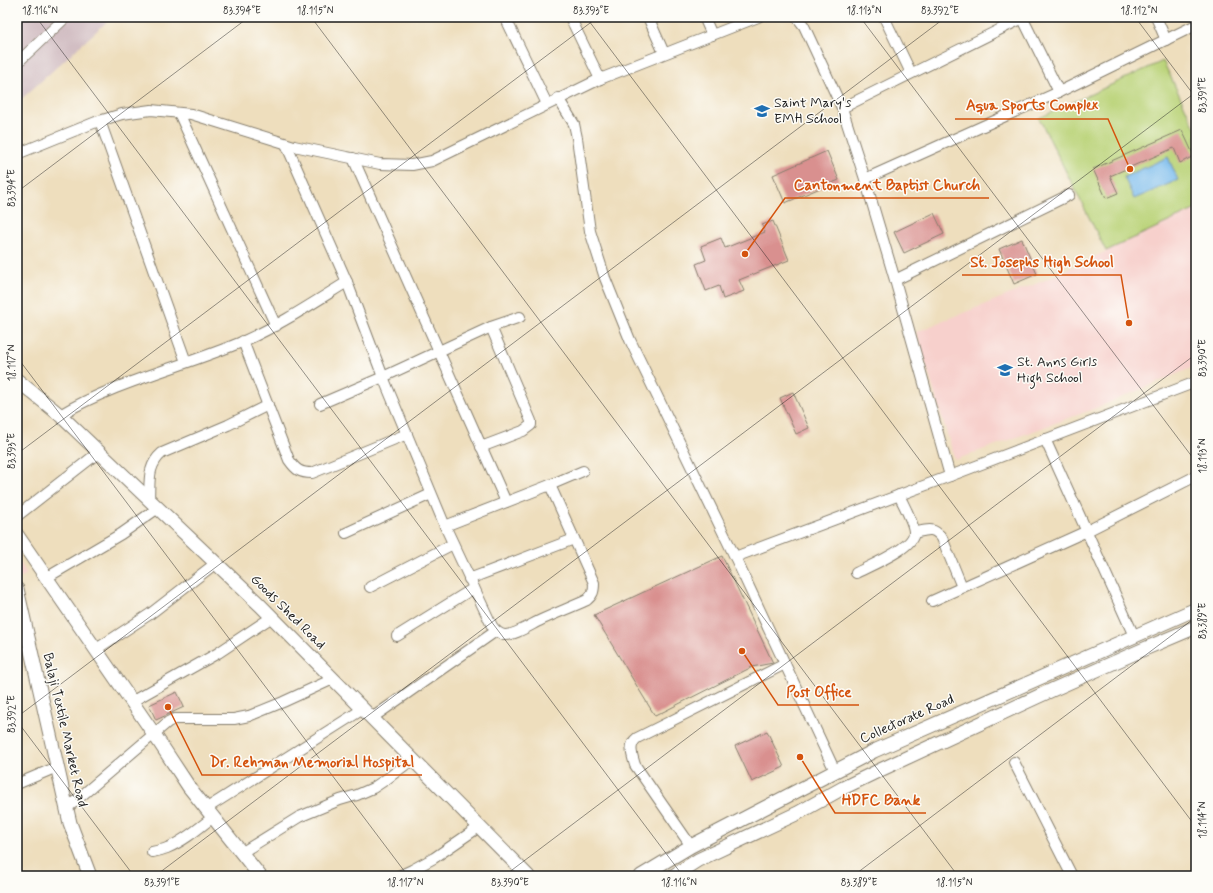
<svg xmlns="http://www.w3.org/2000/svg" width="1213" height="893" font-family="Mynerve,sans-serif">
	<rect width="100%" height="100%" fill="#fdfcf7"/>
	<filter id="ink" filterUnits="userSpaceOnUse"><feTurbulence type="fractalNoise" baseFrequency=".025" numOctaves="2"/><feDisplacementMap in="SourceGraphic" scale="8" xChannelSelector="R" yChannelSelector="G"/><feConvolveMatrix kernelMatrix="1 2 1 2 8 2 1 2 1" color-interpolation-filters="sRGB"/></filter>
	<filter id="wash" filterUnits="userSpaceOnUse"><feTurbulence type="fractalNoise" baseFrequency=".012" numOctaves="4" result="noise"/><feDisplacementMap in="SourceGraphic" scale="16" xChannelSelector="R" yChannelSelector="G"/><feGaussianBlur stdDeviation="0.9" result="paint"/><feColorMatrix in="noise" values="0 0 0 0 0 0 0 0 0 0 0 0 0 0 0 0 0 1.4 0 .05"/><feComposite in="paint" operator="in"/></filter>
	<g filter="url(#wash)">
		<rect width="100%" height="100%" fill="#eedebd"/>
		<g fill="#f7d0cc">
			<polygon points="1196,209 1196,366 1099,407 955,460 916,332 1043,281"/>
			<polygon points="17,558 27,574 17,579"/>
		</g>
		<polygon fill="#d2bec3" points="17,17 112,17 17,103"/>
		<polygon fill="#bad378" stroke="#6b784a" points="1163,61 1196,130 1196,209 1106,251 1039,118"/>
		<polygon fill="#77baed" stroke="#4a6b84" points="1168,157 1178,180 1134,199 1124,177"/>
		<g id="blocks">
			<g fill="#d9908f">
				<polygon points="1182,130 1194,156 1180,163 1174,148 1110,176 1118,193 1106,198 1093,169"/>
				<polygon points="827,151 839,180 785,203 773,175"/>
				<polygon points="934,213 944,234 904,253 894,232"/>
				<polygon points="773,221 789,260 739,280 744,291 723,299 719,286 706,291 696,264 706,260 701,246 721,238 725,248 765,232 762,225"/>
				<polygon points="1022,239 1037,274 1014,284 999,249"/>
				<polygon points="793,392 809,428 796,434 780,398"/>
				<polygon points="722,556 773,663 752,667 655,716 594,615"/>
				<polygon points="177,692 184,707 156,720 149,705"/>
				<polygon points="767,731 784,767 752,782 735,746"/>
			</g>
		</g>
	</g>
	<g filter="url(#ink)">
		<use href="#blocks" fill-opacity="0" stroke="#857d6c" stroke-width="1"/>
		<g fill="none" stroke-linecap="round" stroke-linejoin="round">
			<g stroke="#857d6c" stroke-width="12">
				<g id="minor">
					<polyline points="505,17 547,104"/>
					<polyline points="570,17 600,79"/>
					<polyline points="648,17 664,53"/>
					<polyline points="704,17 712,35"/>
					<polyline points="797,17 804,26 842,108 865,179 895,280 950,476"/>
					<polyline points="884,17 911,73"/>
					<polyline points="1022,17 1059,92"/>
					<polyline points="1156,17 1166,40"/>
					<polyline points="17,63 66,17"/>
					<polyline points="558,98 574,124 577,138 590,231 605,278 630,340 735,557 835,771"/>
					<polyline points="842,108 1025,17"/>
					<polyline points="179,113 276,326"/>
					<polyline points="100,121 186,362"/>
					<path d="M286,144L347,282L383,377L445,526L492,626C495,630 499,634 504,635C514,636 532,624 541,620C556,613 572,607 587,600C593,595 594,591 594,583L550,485"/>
					<polyline points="17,154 96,122 122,114 151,110 191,114 294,146 380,164 412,165 432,161 600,79 758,17"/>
					<polyline points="353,158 506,502"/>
					<polyline points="865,179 1059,92 1196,25"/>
					<polyline points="895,280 1069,195"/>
					<path d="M243,341L289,460C296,470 300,473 312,473L407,434"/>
					<polyline points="320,404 383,377 491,327 520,317"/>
					<path d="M60,415C117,381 183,367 244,341C280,325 313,303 347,282"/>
					<polyline points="1045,439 1134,636"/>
					<polyline points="481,447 523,431 531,425 531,421 491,327"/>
					<path d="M149,499C150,481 147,466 162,453L228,425L268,405"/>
					<polyline points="17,516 99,452"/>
					<polyline points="445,526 550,485 583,471"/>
					<polyline points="346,533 431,494"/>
					<path d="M914,533C927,530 933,526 942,538L962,587"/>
					<polyline points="735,557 950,476 1196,382"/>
					<path d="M856,573C869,566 915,548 914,532C914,523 903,504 899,495"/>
					<polyline points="46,578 121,534 158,508"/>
					<polyline points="469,579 574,539"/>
					<polyline points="370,587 453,544"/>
					<polyline points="932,601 1087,531 1196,476"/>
					<polyline points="397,636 474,588"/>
					<polyline points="95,650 150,614 216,563"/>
					<polyline points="131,702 218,653 272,617"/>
					<polyline points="372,718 496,631"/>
					<polyline points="1014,762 1072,876"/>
					<polyline points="17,784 57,767"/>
					<polyline points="207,808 363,709"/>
					<polyline points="66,809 168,722 174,719 234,719 249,716 283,702 333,679"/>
					<path d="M691,846L635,765C632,755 628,745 637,738L785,664"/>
					<path d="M152,852C157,851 162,850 167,848C184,841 199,828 213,817"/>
					<polyline points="241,853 299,817 340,800 357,795 373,788 388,778 413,759"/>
					<polyline points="399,876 412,870 434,858 479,827"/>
				</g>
			</g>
			<g stroke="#857d6c" stroke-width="15">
				<g id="tertiary">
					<polyline points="17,380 60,415 260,605 528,876"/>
					<polyline points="17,535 154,734 189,787 260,876"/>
					<polyline points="17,589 70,823 90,876"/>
					<polyline points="641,876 691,846 874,751 1196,609"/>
					<polyline points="673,876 698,860 798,813 843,788 878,771 1052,690 1142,650 1196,627"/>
				</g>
			</g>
			<use href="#minor" stroke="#fff" stroke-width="10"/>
			<use href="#tertiary" stroke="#fff" stroke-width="13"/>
		</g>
	</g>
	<path fill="none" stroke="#1c1c1c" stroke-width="1" stroke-opacity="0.45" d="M36,17L683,876M311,17L958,876M586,17L1196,827M860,17L1196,462M1135,17L1196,98M17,192L249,17M17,357L408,876M17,454L598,17M17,717L946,17M17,721L134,876M155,876L1196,92M504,876L1196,354M853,876L1196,617"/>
	<defs>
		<g id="school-bare" transform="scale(1.2)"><path d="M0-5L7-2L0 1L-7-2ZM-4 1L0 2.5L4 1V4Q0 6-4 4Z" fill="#1f6fb2" stroke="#fdfcf7" stroke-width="2.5" paint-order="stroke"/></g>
	</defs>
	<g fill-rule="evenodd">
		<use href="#school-bare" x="762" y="111"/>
		<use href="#school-bare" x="1005" y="370"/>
	</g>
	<g text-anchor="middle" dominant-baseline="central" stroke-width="3" stroke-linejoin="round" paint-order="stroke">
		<g font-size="14" fill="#1c1c1c" stroke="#fdfcf7" text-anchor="start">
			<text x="774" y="103">Saint Mary's<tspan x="774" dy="16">EMH School</tspan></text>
			<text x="1017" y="362">St. Anns Girls<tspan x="1017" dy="16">High School</tspan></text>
		</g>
		<g font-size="14" fill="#1c1c1c" stroke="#fdfcf7">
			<text transform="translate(288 612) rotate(45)">Goods Shed Road</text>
			<text transform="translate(907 719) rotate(-24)">Collectorate Road</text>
			<text transform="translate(65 730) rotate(77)">Balaji Textile Market Road</text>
		</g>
	</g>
	<path fill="none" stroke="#d4530e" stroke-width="1.5" d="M1130 169L1108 119H955M745 254L785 198H989M1129 323L1121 275H962M742 651L778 705H859M168 707L202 775H422M800 757L835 813H926"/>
	<g fill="#d4530e" stroke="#fdfcf7" stroke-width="1.5">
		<circle cx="1130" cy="169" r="4"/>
		<circle cx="745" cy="254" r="4"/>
		<circle cx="1129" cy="323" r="4"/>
		<circle cx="742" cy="651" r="4"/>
		<circle cx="168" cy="707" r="4"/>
		<circle cx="800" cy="757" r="4"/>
	</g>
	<g font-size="15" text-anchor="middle" font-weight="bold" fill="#d4530e" stroke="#fdfcf7" stroke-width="3" stroke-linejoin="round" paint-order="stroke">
		<text x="1032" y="110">Aqua Sports Complex</text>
		<text x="887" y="190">Cantonment Baptist Church</text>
		<text x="1042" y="267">St. Josephs High School</text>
		<text x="819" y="697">Post Office</text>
		<text x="312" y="767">Dr. Rehman Memorial Hospital</text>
		<text x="881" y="805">HDFC Bank</text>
	</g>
	<rect width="1213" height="893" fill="none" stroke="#fdfcf7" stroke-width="44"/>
	<rect x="22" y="22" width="1169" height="849" fill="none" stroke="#1c1c1c" stroke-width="1.5"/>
	<g font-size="10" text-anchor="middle" fill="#1c1c1c">
		<text x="40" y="14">18.116°N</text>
		<text x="242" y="14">83.394°E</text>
		<text x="315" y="14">18.115°N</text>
		<text x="591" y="14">83.393°E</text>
		<text x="864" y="14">18.113°N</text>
		<text x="940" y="14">83.392°E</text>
		<text x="1139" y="14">18.112°N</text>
		<text transform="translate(1202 95) rotate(-90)" y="4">83.391°E</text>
		<text transform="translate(11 188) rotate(-90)" y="4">83.394°E</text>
		<text transform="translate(1202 358) rotate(-90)" y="4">83.390°E</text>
		<text transform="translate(11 363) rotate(-90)" y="4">18.117°N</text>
		<text transform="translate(11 451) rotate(-90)" y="4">83.393°E</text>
		<text transform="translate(1202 456) rotate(-90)" y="4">18.113°N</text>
		<text transform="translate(1202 621) rotate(-90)" y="4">83.389°E</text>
		<text transform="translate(11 714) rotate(-90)" y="4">83.392°E</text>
		<text transform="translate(1202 820) rotate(-90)" y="4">18.114°N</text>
		<text x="162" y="886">83.391°E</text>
		<text x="405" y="886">18.117°N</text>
		<text x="510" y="886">83.390°E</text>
		<text x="679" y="886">18.116°N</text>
		<text x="859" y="886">83.389°E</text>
		<text x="954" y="886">18.115°N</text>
	</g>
</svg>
